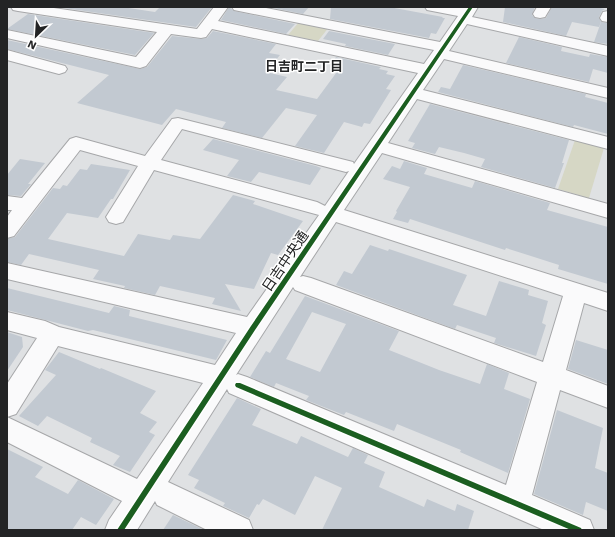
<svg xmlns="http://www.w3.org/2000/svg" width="615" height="537" font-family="'Work Sans','Noto Sans JP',sans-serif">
	<rect width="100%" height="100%" fill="#dfe1e3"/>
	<g fill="#d6d7c5">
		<polygon points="300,21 329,27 318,41 288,35"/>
		<polygon points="575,140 604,148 589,198 558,189"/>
	</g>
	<g fill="#c2c9d1" fill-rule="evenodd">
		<polygon points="57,7 122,7 155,12 160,7 212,7 196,27"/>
		<polygon points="229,7 234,11 295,24 286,34 221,20"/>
		<polygon points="269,7 309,7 303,14"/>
		<polygon points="331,7 389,7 443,17 442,18 445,18 436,34 431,33 429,38 330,19"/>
		<polygon points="505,7 535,7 532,15 535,18 540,19 546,18 552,7 596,7 605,9 602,11 599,17 601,22 599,27 572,22 566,36 503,22"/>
		<polygon points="28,14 154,33 135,55 7,29"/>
		<polygon points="601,22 608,23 608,44 594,42"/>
		<polygon points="213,31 276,44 269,53 280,55 266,72 287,77 276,90 317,99 342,65 332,63 336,57 381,67 379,69 388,71 386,74 395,76 386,89 391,90 370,124 364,123 362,127 344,122 324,153 295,146 317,115 286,108 262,138 222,128 226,122 176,109 162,125 77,103 109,75 7,49 7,40 140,69 147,67 172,36 201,39 207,38"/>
		<polygon points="329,31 395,44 388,55 345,46 346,44 323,39"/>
		<polygon points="519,37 562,47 561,51 589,57 590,54 608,57 608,73 593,69 589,82 506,63"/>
		<polygon points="463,65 586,94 585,97 608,103 608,134 574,125 573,127 438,92 441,87 450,89"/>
		<polygon points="430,104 569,140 562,163 564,163 555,188 481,167 485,159 464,153 439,147 435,154 412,148 415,143 408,141"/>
		<polygon points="213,139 316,166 321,168 310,185 259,172 251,182 227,176 239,160 203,150"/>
		<polygon points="20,159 45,163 28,184 31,184 21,196 7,195 7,175"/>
		<polygon points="404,161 427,168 424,174 472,188 475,181 550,203 547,210 608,227 608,284 558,269 559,265 506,248 505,250 410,219 408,223 393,219 397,212 396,211 410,187 383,179 392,166 400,169"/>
		<polygon points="91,164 130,170 113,199 111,199 98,218 67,213 48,239 124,256 138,234 170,240 173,235 200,239 233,195 255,201 253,204 303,221 278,255 271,253 254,289 225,284 241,311 212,304 215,298 160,286 155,295 124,288 125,286 93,279 99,270 29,254 21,265 7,262 7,239 15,237 53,188 60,189 63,185 67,186 80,169 87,170"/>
		<polygon points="370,245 388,251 389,249 467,275 453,305 486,316 499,281 529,290 528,295 548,301 542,323 546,325 536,356 494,343 496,338 457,325 455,329 336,285 344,271 352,274"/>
		<polygon points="7,288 109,313 114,306 130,310 129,316 227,340 216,360 93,330 88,331 7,310"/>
		<path d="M305,296L399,331L389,350L439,370L480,384L487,364L509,373L504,389L530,399L508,473L460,452L461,450L397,424L394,431L346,412L344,415L306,400L309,396L276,383L274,387L250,377L266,351L270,353ZM312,312L346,324L320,372L286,359Z"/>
		<polygon points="7,332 22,337 23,347 7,371"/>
		<polygon points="576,340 608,350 608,384 568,369"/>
		<polygon points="59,352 100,369 101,368 156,391 140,413 157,422 149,432 155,435 130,472 113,465 120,456 90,442 92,438 47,416 38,426 19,416 56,375 45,370"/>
		<polygon points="237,398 261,409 252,425 297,444 301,436 348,457 353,448 368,455 364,463 385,472 379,487 424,507 427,499 455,511 457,504 474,511 468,530 322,530 342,488 315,476 295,515 263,499 259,505 257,504 249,518 223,506 225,503 194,488 199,480 188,475"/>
		<polygon points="557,410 603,428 595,468 608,473 608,511 586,502 583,515 534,494"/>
		<polygon points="7,449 43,467 35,477 68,494 78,480 114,499 96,525 81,517 72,530 7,530"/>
		<polygon points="173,515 204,530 163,530"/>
	</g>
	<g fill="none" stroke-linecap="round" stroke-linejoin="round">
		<g stroke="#a6a7a9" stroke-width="2">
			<g id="minor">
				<path d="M11,7H47L197,29L214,7H228L218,21L424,64L434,50L234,10L232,7H261L440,42L458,16L427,10L425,7H478L472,17L608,46V56L467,24L449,51L608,88V98L444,59L423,90L608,137V149L417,99L388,143L608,204V218L382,153L344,210L608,293V311L584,303L566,370L608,386V408L560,390L532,495L590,520L594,530H544L229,393L227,389L168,482L249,520L253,530H207L157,505L155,501L137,530H105L109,520L122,501L7,442V384L37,338L7,330V312L45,321L59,327L215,365L236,333L7,279V263L247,317L319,215L154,170L123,222L116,224L109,222L106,217L138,166L80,150L14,236L7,238V217L12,210H7V196L22,198L70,139L76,137L145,156L172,119L178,118L353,162L354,164L418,73L212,29L206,37L201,38L171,34L146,66L140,68L7,38V30L136,57L157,32L18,11L13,10ZM182,129L346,172L349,171L325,206L317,202L161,160ZM336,222L563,296L543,362L311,278L303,276L300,277ZM293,287L295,290L537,382L506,485L247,377L238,374L236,375ZM58,346L203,383L137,479L7,417L16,414Z"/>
				<polygon points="537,7 551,7 545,17 540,18 535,17 533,14"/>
				<polygon points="608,11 608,22 602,21 600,18 603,12"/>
				<polygon points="7,50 65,66 67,69 65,72 59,74 7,60"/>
			</g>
		</g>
		<use href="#minor" fill="#fafafb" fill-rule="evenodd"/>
		<g stroke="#fff" stroke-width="3">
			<g id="cycleway">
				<polygon points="469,7 473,7 255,330 124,530 117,530 251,326"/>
				<polygon points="236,383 240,383 581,528 582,530 571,530 236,387 235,385"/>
			</g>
		</g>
		<use href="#cycleway" fill="#1b5e20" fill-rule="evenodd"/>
	</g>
	<g text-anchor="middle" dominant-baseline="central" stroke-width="3" stroke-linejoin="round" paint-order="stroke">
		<g font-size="13" font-weight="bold" fill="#232425" stroke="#fff">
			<text x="304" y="66">日吉町二丁目</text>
		</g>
		<g font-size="14" fill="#232425" stroke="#fff">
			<text transform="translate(285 261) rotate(-56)">日吉中央通</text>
		</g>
	</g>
	<rect width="615" height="537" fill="none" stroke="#232425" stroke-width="16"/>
	<g transform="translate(36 36) rotate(205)" stroke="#ffffff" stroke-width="3" paint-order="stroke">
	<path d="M0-3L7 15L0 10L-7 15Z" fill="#232425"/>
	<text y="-6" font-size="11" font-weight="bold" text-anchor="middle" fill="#232425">N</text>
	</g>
</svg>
